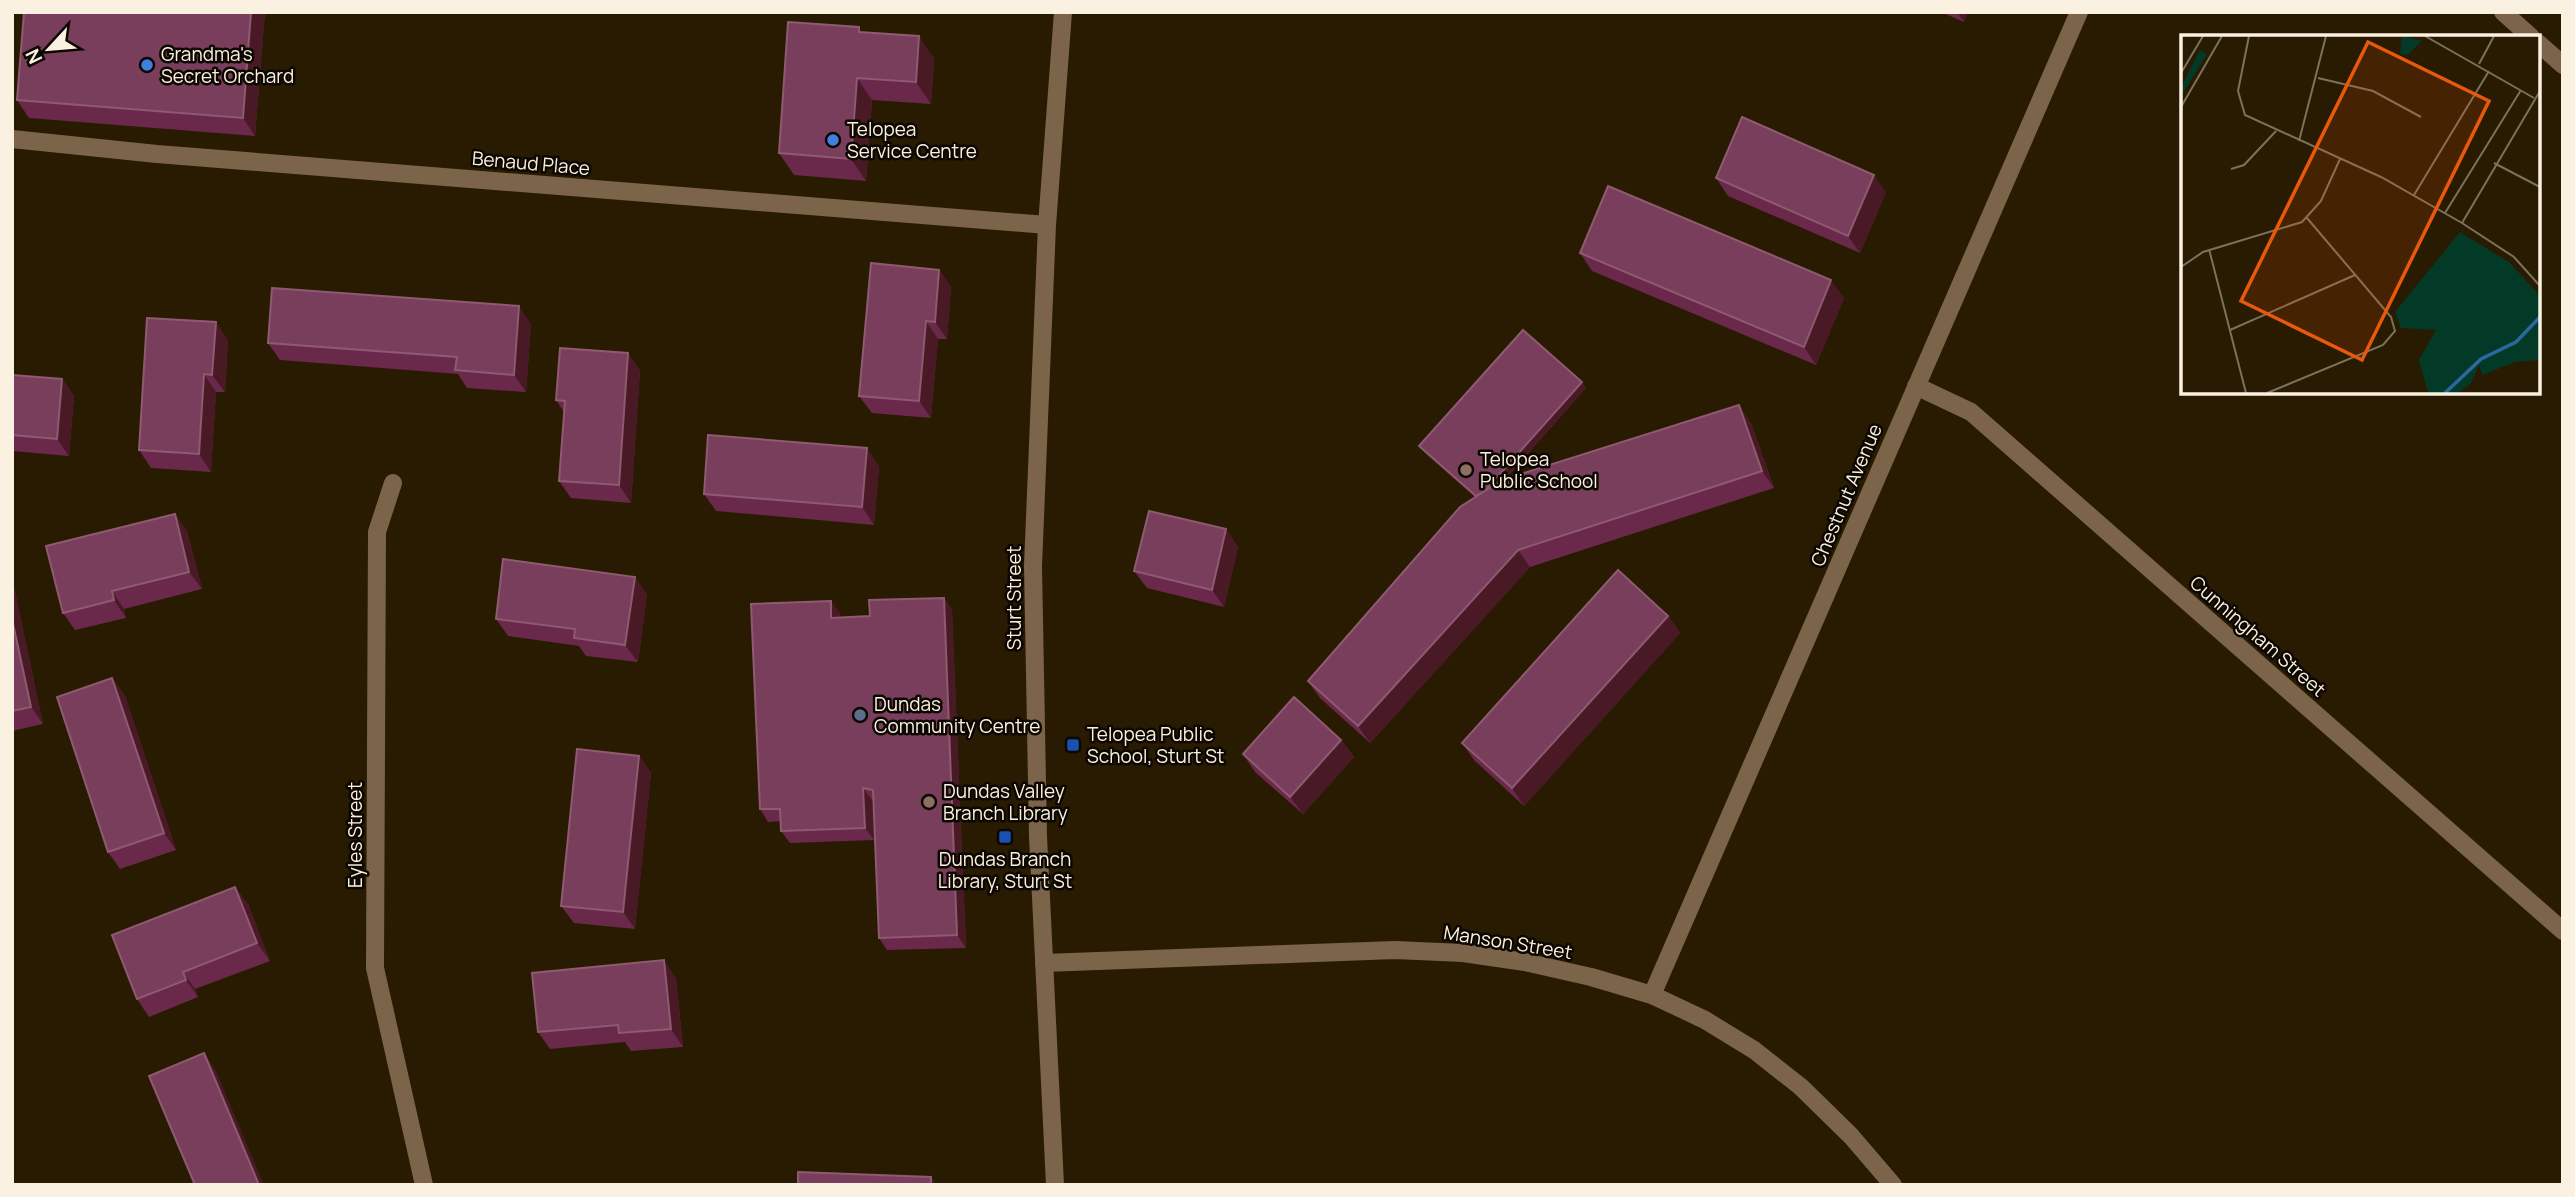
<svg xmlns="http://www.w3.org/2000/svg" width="2575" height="1197" font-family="Manrope,sans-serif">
	<rect width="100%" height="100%" fill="#281b01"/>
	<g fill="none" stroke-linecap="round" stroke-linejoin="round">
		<g stroke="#7b644a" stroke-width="18">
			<polyline points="2503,12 2531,37"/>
			<polyline points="2538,43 2563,65"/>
			<polyline points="12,139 157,154 1047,225"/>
			<polyline points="1916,386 1971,412 2563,931"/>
			<polyline points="393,483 377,532 375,968 424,1185"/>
			<polyline points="1044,963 1395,950 1463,953 1525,962 1591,977 1652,995 1705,1020 1754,1050 1801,1087 1851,1136 1893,1185"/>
			<polyline points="1652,995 2079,12"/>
			<polyline points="1055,1185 1038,836 1033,566 1047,225 1063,12"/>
		</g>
	</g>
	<g fill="#6a284a">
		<polygon points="265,12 255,136 29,118 17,100"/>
		<polygon points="1941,12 1968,12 1964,22"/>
		<polygon points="862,32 934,58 931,104 872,100 866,181 794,175 779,153"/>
		<polygon points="1716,178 1886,192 1860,253 1728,196"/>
		<polygon points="1580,253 1844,298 1816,365 1592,271"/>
		<polygon points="939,270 951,287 947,339 938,339 931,418 872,413 859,396"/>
		<polygon points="531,324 526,392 467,388 458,374 280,360 268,343"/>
		<polygon points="228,340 225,392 216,392 211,472 151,468 139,450"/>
		<polygon points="640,370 631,503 571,498 559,481 564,412 556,400"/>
		<polygon points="12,375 62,379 74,396 69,456 12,451"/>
		<polygon points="1582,382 1586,388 1505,479 1751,423 1774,488 1530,567 1370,743 1320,698 1308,681 1475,497 1424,452 1419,446"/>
		<polygon points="879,466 874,525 716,511 704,494"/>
		<polygon points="175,514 187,531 202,589 124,609 126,618 75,630 63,613"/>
		<polygon points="1226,529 1238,547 1224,607 1147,588 1134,571"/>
		<polygon points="12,578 43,724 12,731"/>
		<polygon points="647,594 638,662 586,656 579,646 508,636 496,619"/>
		<polygon points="944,598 952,610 966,948 887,950 879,938 873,801 872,800 874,840 790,843 781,831 781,821 768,822 760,809 840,613 840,617 870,616"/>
		<polygon points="1668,616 1680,633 1524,806 1474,760 1462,743"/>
		<polygon points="112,678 125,696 176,850 120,869 108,852"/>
		<polygon points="1341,740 1354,757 1303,814 1255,772 1243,754"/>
		<polygon points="639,756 651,773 635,929 574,923 561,906"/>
		<polygon points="248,904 270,961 195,989 198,997 149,1017 137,999"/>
		<polygon points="676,978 683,1047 631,1051 625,1042 550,1049 538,1032"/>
	</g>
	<g fill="#491a26">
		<polygon points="251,12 265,12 255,136 243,118"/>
		<polygon points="1957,12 1968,12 1964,22"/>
		<polygon points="919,36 934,58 931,104 916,82"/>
		<polygon points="857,78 872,100 866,181 851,159"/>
		<polygon points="1874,175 1886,192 1860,253 1848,236"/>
		<polygon points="939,270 951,287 947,339 935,322"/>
		<polygon points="1831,280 1844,298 1816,365 1804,347"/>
		<polygon points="519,306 531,324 526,392 514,375"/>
		<polygon points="926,321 938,339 931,418 919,401"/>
		<polygon points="216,322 228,340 225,392 212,375"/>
		<polygon points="628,353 640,370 631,503 619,485"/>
		<polygon points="204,374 216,392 211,472 199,454"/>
		<polygon points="62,379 74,396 69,456 57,439"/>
		<polygon points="1582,382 1586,388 1482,504 1478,498"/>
		<polygon points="1739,405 1751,423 1774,488 1762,471"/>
		<polygon points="867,448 879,466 874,525 862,507"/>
		<polygon points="175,514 187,531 202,589 189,572"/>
		<polygon points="1226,529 1238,547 1224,607 1212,590"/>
		<polygon points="1518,550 1530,567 1370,743 1358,726"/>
		<polygon points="635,577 647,594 638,662 625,645"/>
		<polygon points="12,578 43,724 31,707 12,619"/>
		<polygon points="112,591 124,609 126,618 114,600"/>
		<polygon points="944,598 952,610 966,948 957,935"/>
		<polygon points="831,601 840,613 840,630 831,618"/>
		<polygon points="1668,616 1680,633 1524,806 1512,788"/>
		<polygon points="112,678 125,696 176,850 164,833"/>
		<polygon points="1341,740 1354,757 1303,814 1290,797"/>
		<polygon points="639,756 651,773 635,929 623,912"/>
		<polygon points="863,788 872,800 874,840 865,828"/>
		<polygon points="235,887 248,904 270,961 257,943"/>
		<polygon points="664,960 676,978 683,1047 671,1029"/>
		<polygon points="183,972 195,989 198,997 186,980"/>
		<polygon points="204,1053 216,1071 264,1185 259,1185"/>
		<polygon points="931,1177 936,1185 931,1185"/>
	</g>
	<g fill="#793e5b" stroke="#8e5a70" stroke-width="2">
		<polygon points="24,12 251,12 243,118 17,100"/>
		<polygon points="788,22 859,27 859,32 919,36 916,82 857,78 851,159 779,153"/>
		<polygon points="1742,117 1874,175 1848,236 1716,178"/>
		<polygon points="1608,186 1831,280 1804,347 1580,253"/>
		<polygon points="871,263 939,270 935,322 926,321 919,401 859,396"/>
		<polygon points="272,288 519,306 514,375 455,370 457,357 268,343"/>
		<polygon points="147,318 216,322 212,375 204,374 199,454 139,450"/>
		<polygon points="1523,330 1582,382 1484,492 1476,496 1419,446"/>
		<polygon points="560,348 628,353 619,485 559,481 565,401 556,400"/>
		<polygon points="12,375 62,379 57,439 12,435"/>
		<polygon points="1739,405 1762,471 1518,550 1358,726 1308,681 1460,507 1502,480"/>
		<polygon points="708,435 867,448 862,507 704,494"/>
		<polygon points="1149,511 1226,529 1212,590 1134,571"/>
		<polygon points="175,514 189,572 112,591 114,600 63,613 46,546"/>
		<polygon points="503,559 635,577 625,645 574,638 575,629 496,619"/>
		<polygon points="1618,570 1668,616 1512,788 1462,743"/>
		<polygon points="944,598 957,935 879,938 873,790 863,788 865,828 781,831 780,809 760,809 751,604 831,601 831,618 870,616 869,600"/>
		<polygon points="12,619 31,707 12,711"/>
		<polygon points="112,678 164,833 108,852 57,697"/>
		<polygon points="1294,697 1341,740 1290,797 1243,754"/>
		<polygon points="577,749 639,756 623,912 561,906"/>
		<polygon points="235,887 257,943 183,972 186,980 137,999 112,935"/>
		<polygon points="664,960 671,1029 619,1033 618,1025 538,1032 532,973"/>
		<polygon points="204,1053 259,1185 195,1185 149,1076"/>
		<polygon points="798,1172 931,1177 931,1185 798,1185"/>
	</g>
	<g fill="#3f7fe0" stroke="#0c0701" stroke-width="2.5">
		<circle cx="147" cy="65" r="7"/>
		<circle cx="833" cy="140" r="7"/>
	</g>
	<g fill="#8d6e63" stroke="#0c0701" stroke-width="2.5">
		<circle cx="1466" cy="470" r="7"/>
		<circle cx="929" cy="802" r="7"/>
	</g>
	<circle fill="#5c6f8a" stroke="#0c0701" stroke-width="2.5" cx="860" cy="715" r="7"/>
	<g fill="#1a4fb4" stroke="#0c0701" stroke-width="2.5">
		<rect x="1066" y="738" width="14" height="14" rx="3.5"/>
		<rect x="998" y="830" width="14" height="14" rx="3.5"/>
	</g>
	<g text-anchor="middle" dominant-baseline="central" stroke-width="5" stroke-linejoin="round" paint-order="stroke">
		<g font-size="19" fill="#faf1e1" stroke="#0c0701" text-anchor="start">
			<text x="161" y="54">Grandma's<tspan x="161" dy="22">Secret Orchard</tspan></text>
			<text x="847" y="129">Telopea<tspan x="847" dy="22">Service Centre</tspan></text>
			<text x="1480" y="459">Telopea<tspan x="1480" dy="22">Public School</tspan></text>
			<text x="874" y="704">Dundas<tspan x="874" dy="22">Community Centre</tspan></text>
			<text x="1087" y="734">Telopea Public<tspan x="1087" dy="22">School, Sturt St</tspan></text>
			<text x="943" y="791">Dundas Valley<tspan x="943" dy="22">Branch Library</tspan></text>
			<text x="1005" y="859" text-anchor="middle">Dundas Branch<tspan x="1005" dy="22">Library, Sturt St</tspan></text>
		</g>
		<g font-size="19" fill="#faf1e1" stroke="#0c0701">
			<text transform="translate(531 163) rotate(5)">Benaud Place</text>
			<text transform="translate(1846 495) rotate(-67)">Chestnut Avenue</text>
			<text transform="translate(1014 598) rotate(-90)">Sturt Street</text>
			<text transform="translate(2258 636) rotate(41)">Cunningham Street</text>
			<text transform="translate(355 835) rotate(-90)">Eyles Street</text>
			<text transform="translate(1508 942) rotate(9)">Manson Street</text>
		</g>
	</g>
	<g transform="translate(2181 35)">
		<rect width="359" height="359" fill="#281b01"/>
		<path d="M19,15L26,19L0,61V52Z" fill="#023a27"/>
		<path d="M279,197L328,227L359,261V325L334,327L301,340L298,330L290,348L277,358H247L238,325L255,295L220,293L214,277Z" fill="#023a27"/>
		<path d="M221,1H223L241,6L226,20L219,19Z" fill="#023a27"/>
		<path d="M289,211L295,222L308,223L309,230L295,236L277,233ZM243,257L252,264L235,285L226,278Z" fill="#023a27"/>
		<path fill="none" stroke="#2d679f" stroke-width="3.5" d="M264,358L300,324L335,307L359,282"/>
		<path fill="none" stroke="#7c715b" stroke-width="2" d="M68,1L57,56L64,80L200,142L281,188L333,222L359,251M244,1L353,63M298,29L313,1M0,38L22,1M137,43L192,56L240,82M0,72L41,1M118,106L145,1M313,128L359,152M50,134L63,130L95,96M233,160L308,36M264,178L340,55M281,188L359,56M28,214L65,358M0,232L22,217L121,187L140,166L159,124M49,295L174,240M86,358L202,310L214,296L210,282L126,183"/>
		<path fill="#e8590c" fill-opacity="0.15" stroke="#e8590c" stroke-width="3.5" d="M187,7L308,66L181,325L60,266Z"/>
		<rect width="359" height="359" fill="none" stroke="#faf1e1" stroke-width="3.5"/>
	</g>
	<rect width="2575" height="1197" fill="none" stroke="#faf1e1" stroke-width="28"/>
	<g transform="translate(49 49) rotate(244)" stroke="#0c0701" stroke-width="5" paint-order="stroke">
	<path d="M0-5L12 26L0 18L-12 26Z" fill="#faf1e1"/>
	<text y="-10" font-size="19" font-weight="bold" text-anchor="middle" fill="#faf1e1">N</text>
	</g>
</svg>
